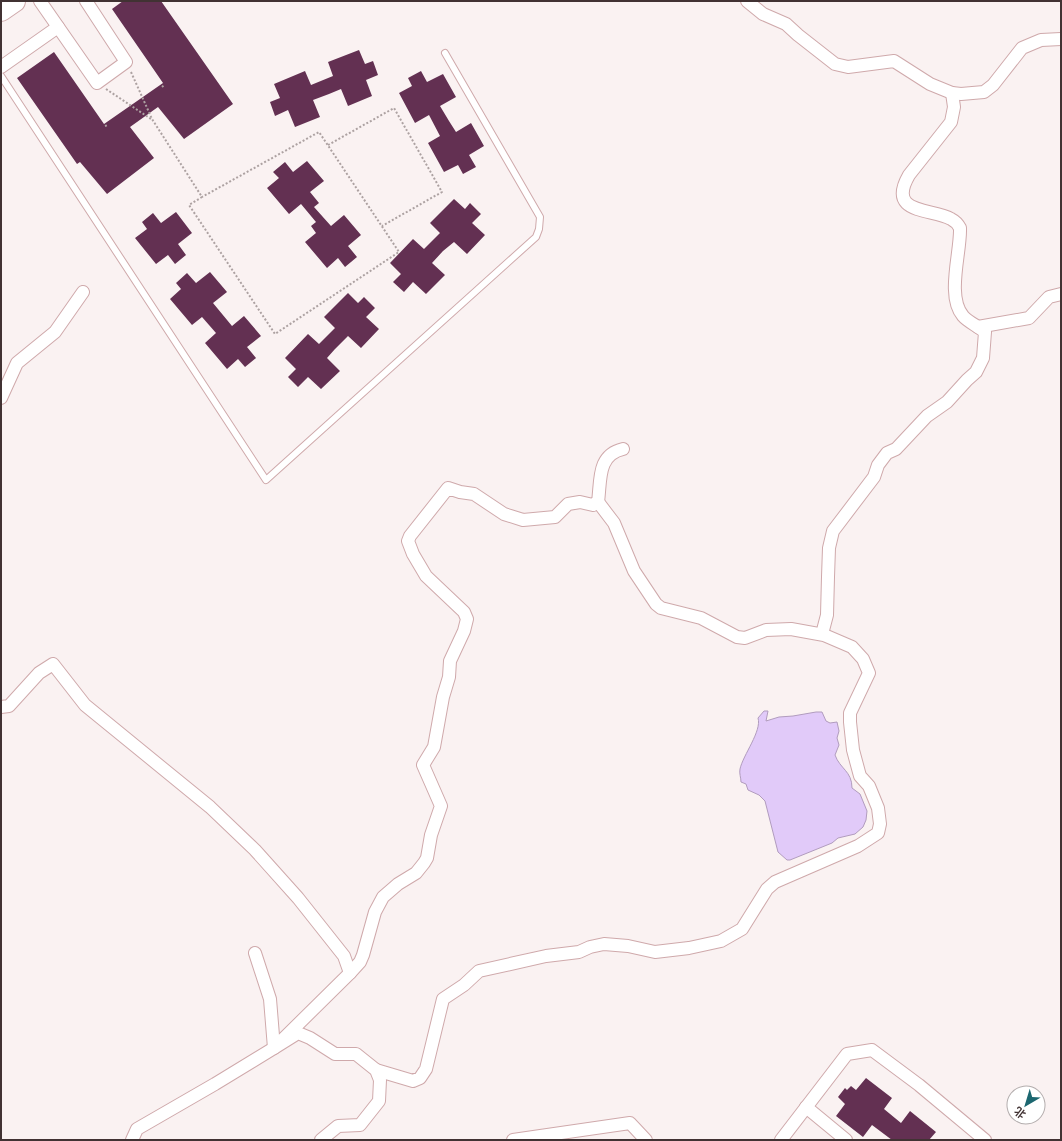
<svg xmlns="http://www.w3.org/2000/svg" width="1062" height="1141" font-family="Merriweather,'Noto Sans SC',serif">
	<rect width="100%" height="100%" fill="#faf2f2"/>
	<path fill="#e1caf9" stroke="#b19cbe" d="M764,711H768L766,721L779,717L793,716L816,712H822L826,721L830,723L837,722L839,731L837,738L839,745L835,755C840,769 852,771 852,788L860,794L867,811L866,820L863,827L855,834L838,838L832,843L790,860H787L778,852L765,801L759,795L748,790L746,784L741,782C741,778 739,773 740,769C743,755 762,731 758,718Z"/>
	<g fill="#633052">
		<polygon points="123,1 161,1 233,104 184,139 158,107 130,127 154,158 107,194 80,162 77,164 17,78 54,52 104,124 163,83 112,9"/>
		<polygon points="359,50 365,64 373,61 378,75 366,80 372,96 348,106 341,89 329,94 313,100 320,117 295,127 288,110 275,116 270,102 280,98 274,84 305,71 311,85 333,76 328,62"/>
		<polygon points="421,71 427,82 443,74 456,97 440,106 449,121 456,132 471,123 484,146 469,155 476,167 463,174 458,165 444,172 428,143 440,136 429,115 415,123 399,93 412,86 408,78"/>
		<polygon points="307,161 324,181 310,192 319,203 314,207 331,226 344,215 361,235 348,246 357,257 345,267 338,258 327,268 305,242 316,233 311,226 316,222 301,204 289,214 267,188 279,178 273,172 285,162 293,172"/>
		<polygon points="454,199 465,209 470,203 481,214 472,223 485,235 467,254 454,242 443,251 432,263 445,275 426,294 413,282 404,292 393,282 401,274 390,263 413,239 424,249 440,233 430,223"/>
		<polygon points="176,212 192,233 178,244 186,255 175,264 168,255 156,264 135,238 147,229 142,222 153,213 161,223"/>
		<polygon points="210,272 227,292 213,303 232,326 244,316 261,336 247,347 256,358 245,367 238,359 227,369 205,343 216,333 202,317 192,325 170,299 181,289 176,283 187,273 196,283"/>
		<polygon points="348,293 358,303 364,297 375,308 366,317 379,329 361,348 348,336 335,349 327,358 340,371 321,389 308,377 298,387 288,377 296,369 285,358 308,334 319,344 335,328 324,317"/>
		<polygon points="866,1078 892,1098 884,1109 901,1123 910,1111 936,1132 929,1140 892,1140 872,1125 863,1137 836,1116 845,1104 838,1097 845,1088 847,1090 851,1086 856,1090"/>
	</g>
	<g fill="none" stroke-linecap="round" stroke-linejoin="round">
		<g stroke="#cfa9ab" stroke-width="8">
			<polyline id="lane" points="1,76 266,480 536,237 539,229 540,217 445,53"/>
		</g>
		<g stroke="#cfa9ab" stroke-width="14">
			<g id="street">
				<polyline points="40,1 97,83 126,62 86,1"/>
				<polyline points="747,1 763,14 786,24 798,35 835,64 848,67 894,61 930,84 952,93 961,94 984,92 993,85 1022,48 1041,40 1061,39"/>
				<polyline points="1,67 58,27"/>
				<polyline points="978,327 1029,318 1049,297 1061,294"/>
				<polyline points="1,398 17,363 55,332 83,292"/>
				<path d="M822,634L827,615L828,577L829,548L833,531L874,477L878,465L887,453L896,449L927,416L947,402L967,380L976,372L983,358L985,332C978,326 968,322 963,316C946,296 961,252 960,228C958,224 955,221 951,219C932,208 886,215 909,175L951,122L954,107L952,93"/>
				<polyline points="1,707 9,706 39,673 53,664 85,705 210,807 255,850 298,898 344,956 350,973"/>
				<polyline points="255,953 270,999 274,1048 298,1033 310,1038 335,1054 356,1054 376,1070 380,1080 379,1101 360,1125 338,1126 321,1140"/>
				<polyline points="376,1070 413,1081 420,1078 426,1069 443,999 464,985 479,971 546,956 579,952 590,947 604,944 628,946 655,952 689,948 721,941 742,929 767,889 775,882 858,846 878,833 880,824 878,808 869,786 860,776 853,750 850,722 850,713 869,673 863,659 852,647 824,635 791,629 766,630 745,638 737,637 701,618 661,608 656,604 634,571 614,523 598,502"/>
				<polyline points="806,1107 846,1140"/>
				<path d="M132,1140L137,1129L215,1084L274,1048L350,973L360,962L363,955L375,912L383,897L398,884L416,873L424,863L427,858L431,835L441,806L423,765L434,747L443,697L449,677L450,661L464,631L467,619L464,612L426,576L413,554L408,541L410,536L448,488L460,492L474,494L504,514L523,520L555,517L568,504L580,502L593,505L598,502C601,480 597,455 623,449"/>
				<polyline points="513,1140 630,1123 646,1140"/>
				<polyline points="781,1140 847,1054 872,1050 919,1085 985,1140"/>
			</g>
		</g>
		<g stroke="#cfa9ab" stroke-width="24">
			<polyline id="highway" points="1,10 14,1"/>
		</g>
		<g stroke="#ada2a2" stroke-width="2" stroke-dasharray="2 2" stroke-linecap="butt">
			<polyline points="131,72 152,119 202,197 189,205 275,334 399,252 319,132 202,197"/>
			<polyline points="162,87 164,85"/>
			<polyline points="106,89 151,119"/>
			<polyline points="105,126 108,125"/>
			<polyline points="328,145 394,108 442,192 382,226"/>
		</g>
		<use href="#lane" stroke="#fff" stroke-width="6"/>
		<use href="#street" stroke="#fff" stroke-width="12"/>
		<use href="#highway" stroke="#fff" stroke-width="22"/>
	</g>
	<rect width="1062" height="1141" fill="none" stroke="#413233" stroke-width="4"/>
	<g transform="translate(1026 1105) rotate(218)"><circle r="19" fill="#ffffff" stroke="#b3adad"/>
	<path d="M0-3L7 15L0 10L-7 15Z" fill="#1c6770"/>
	<text y="-6" font-size="11" font-weight="bold" text-anchor="middle" fill="#413233">北</text>
	</g>
</svg>
